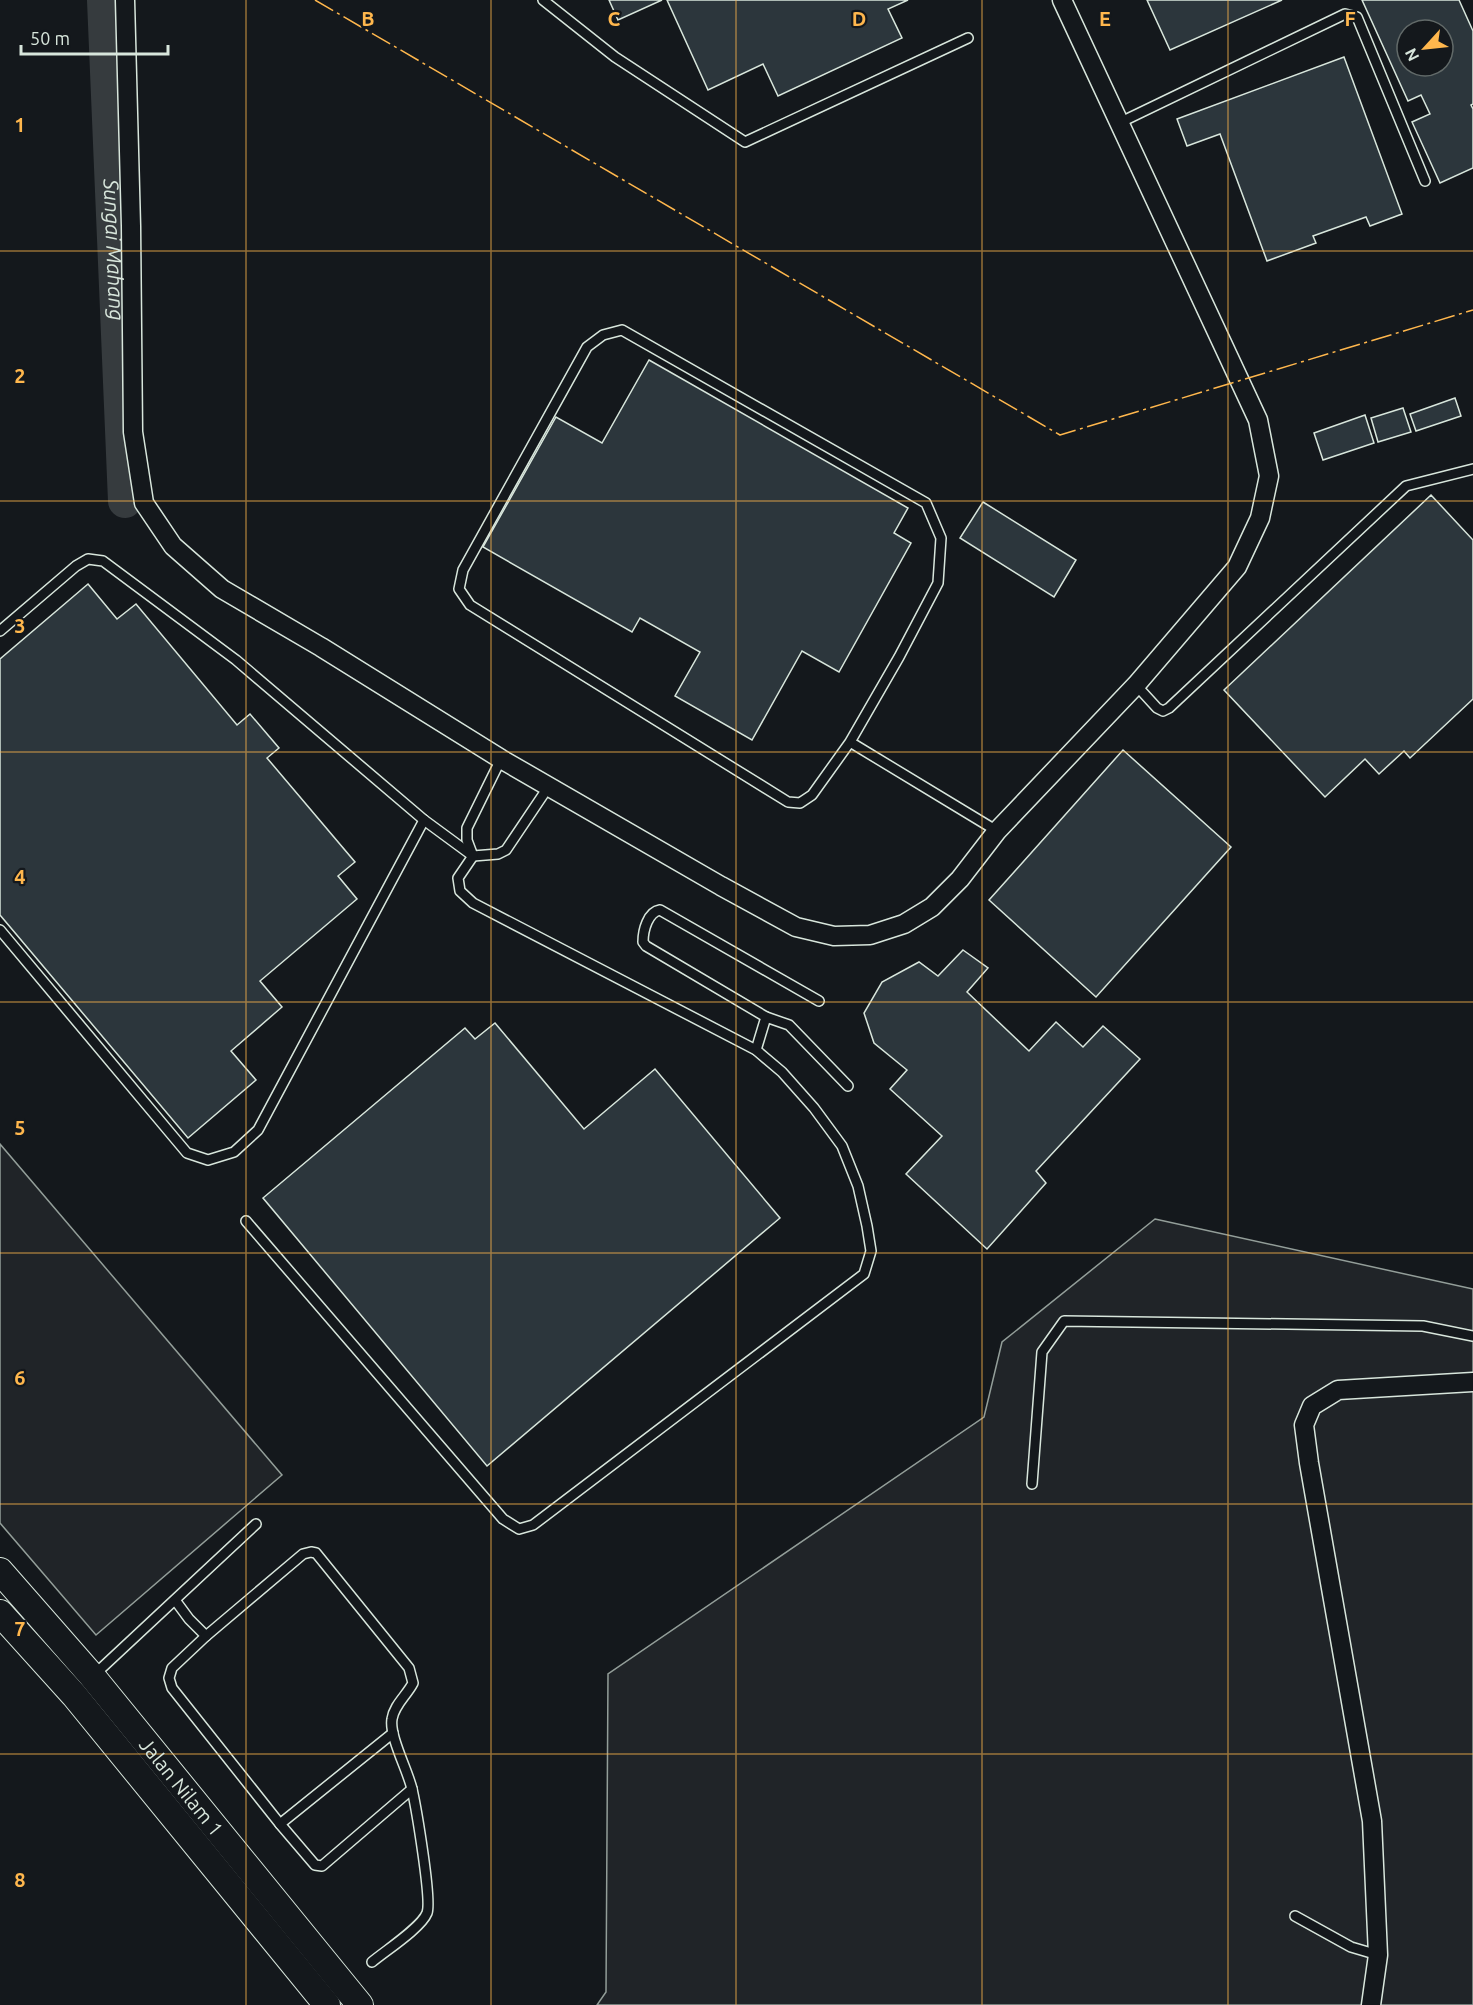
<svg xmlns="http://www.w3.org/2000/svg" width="1473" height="2005" font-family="Ubuntu,sans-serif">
	<rect width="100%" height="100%" fill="#14181c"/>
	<g fill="#202428" stroke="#939e99" stroke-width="1.5">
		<polygon points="0,1144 282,1475 96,1635 0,1523"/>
		<polygon points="1155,1219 1473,1289 1473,2005 597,2005 606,1992 608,1674 984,1417 1002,1342"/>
	</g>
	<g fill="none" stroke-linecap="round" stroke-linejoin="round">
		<path stroke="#363b3e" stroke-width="34" id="s1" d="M104,0L125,501"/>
	</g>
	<g fill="#2c363c" stroke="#d8e6dc" stroke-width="1.5" fill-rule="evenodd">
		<polygon points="609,0 662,0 618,20"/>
		<polygon points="667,0 908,0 888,9 902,38 778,96 763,64 708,90"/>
		<polygon points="1147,0 1282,0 1170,50"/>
		<path d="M1362,0H1459L1473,31V104L1471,105L1473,109V168L1440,183L1412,122L1430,114L1421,95L1408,101ZM1407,30H1443V66H1407Z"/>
		<polygon points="1344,57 1402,214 1370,226 1366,217 1313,236 1316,243 1267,261 1220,134 1187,146 1177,119"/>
		<polygon points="649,360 908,508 894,533 911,543 839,672 802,651 752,740 675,696 700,652 640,618 632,632 483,547 556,417 602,443"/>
		<polygon points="1455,398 1461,416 1416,431 1410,414"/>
		<polygon points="1403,408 1411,432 1378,442 1371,418"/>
		<polygon points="1365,415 1374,443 1323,460 1314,433"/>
		<polygon points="1431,495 1473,540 1473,699 1410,758 1404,751 1379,774 1365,759 1325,797 1224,690"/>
		<polygon points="983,502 1076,560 1054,597 960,538"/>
		<polygon points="88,584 117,619 136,604 237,725 250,714 279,748 267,758 355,862 338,876 357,899 260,981 282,1007 231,1051 256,1080 188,1138 0,915 0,659"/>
		<polygon points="1123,750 1231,847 1096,997 989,900"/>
		<polygon points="963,950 988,968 967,992 1029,1051 1056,1022 1083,1047 1103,1026 1140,1059 1036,1171 1046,1183 987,1249 906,1174 942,1136 890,1089 907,1070 874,1043 864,1013 882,982 919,962 938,976"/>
		<polygon points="495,1023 584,1129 655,1069 780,1218 487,1466 263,1198 465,1028 475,1039"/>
	</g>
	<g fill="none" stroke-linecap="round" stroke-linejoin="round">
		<g stroke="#d8e6dc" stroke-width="12">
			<g id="service">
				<polyline points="543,0 615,57 745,142 968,38"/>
				<polyline points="1119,123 1345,14 1357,17 1425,181"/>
				<polyline points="0,631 76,566 88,559 103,561 236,660 424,820 473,856 498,854 506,850 549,786"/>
				<polyline points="1136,685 1157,708 1163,711 1169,708 1406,486 1473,469"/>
				<polyline points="850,742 812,795 800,803 788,802 470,605 459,589 463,570 587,347 603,335 622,330 926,503 941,538 938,583 899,657 850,742 997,831"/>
				<polyline points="473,856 467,840 467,828 501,759"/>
				<polyline points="0,930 187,1153 208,1160 234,1152 258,1130 424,820"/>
				<polyline points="766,1017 789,1025 848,1086"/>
				<path d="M756,1050L766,1017L646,946L643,942C643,930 648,912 660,910L819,1001"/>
				<polyline points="246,1221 503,1519 519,1529 533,1525 864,1274 871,1251 867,1226 858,1186 842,1146 814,1108 782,1072 756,1050 473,903 460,891 458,878 473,856"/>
				<polyline points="1032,1484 1042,1352 1064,1321 1423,1326 1473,1336"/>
				<polyline points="175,1600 189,1619 206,1636 172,1668 169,1678 172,1688 280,1824 315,1865 322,1866 412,1789"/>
				<path d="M206,1636L303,1554L311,1552L316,1553L409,1668L413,1683C407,1695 394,1705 392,1719C389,1736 408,1771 412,1789C416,1807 432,1900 427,1913C421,1928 385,1951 372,1962"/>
				<polyline points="93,1676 256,1524"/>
				<polyline points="280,1824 393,1733"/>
				<polyline points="1295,1916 1351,1947 1378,1955"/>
			</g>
		</g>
		<g stroke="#d8e6dc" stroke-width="21">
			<g id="minor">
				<polyline points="125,0 131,226 133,432 144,503 173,546 222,589 321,647 501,759 721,886 796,927 834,936 870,935 904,924 932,907 960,879 997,831 1136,685 1237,567 1260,518 1269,476 1258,420 1062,0"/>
				<polyline points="1371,2005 1378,1955 1372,1821 1309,1463 1304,1425 1312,1406 1338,1390 1473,1382"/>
			</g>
		</g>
		<g stroke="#d8e6dc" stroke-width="28">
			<g id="secondary">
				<path id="s2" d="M0,1571L92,1676L360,2005"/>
				<polyline points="0,1613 74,1695 327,2005"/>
			</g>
		</g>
		<use href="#service" stroke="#14181c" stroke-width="9"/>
		<use href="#minor" stroke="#14181c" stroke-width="18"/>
		<use href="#secondary" stroke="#14181c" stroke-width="26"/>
		<polyline stroke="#ffb74d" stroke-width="1.5" stroke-dasharray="21 4.5 3 4.5" stroke-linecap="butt" points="315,0 1060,435 1473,310"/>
	</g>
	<path fill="none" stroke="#ffb74d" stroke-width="1.5" stroke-opacity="0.55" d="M246,0V2005M491,0V2005M736,0V2005M982,0V2005M1228,0V2005M0,251H1473M0,501H1473M0,752H1473M0,1002H1473M0,1253H1473M0,1504H1473M0,1754H1473"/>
	<g text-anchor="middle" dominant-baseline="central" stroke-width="4.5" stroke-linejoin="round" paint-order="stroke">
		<g font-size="20" fill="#d8e6dc" stroke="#14181c">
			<text stroke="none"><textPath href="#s2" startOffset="282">Jalan Nilam 1</textPath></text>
		</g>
		<g font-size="21" font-style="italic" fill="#d8e6dc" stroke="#14181c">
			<text stroke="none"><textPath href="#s1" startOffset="250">Sungai Mahang</textPath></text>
		</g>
	</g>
	<g font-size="20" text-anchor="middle" font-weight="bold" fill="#ffb74d" stroke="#14181c" stroke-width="4.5" stroke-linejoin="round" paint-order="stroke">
		<text x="368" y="26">B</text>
		<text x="614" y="26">C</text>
		<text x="859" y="26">D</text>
		<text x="1105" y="26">E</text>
		<text x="1350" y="26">F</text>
		<text x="20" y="132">1</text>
		<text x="20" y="383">2</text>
		<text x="20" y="633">3</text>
		<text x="20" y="884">4</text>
		<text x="20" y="1135">5</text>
		<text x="20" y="1385">6</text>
		<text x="20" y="1636">7</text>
		<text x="20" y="1887">8</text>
	</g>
	<g transform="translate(1425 48) rotate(243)"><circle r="28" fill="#14181c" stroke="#626a69" stroke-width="1.5"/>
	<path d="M0-4.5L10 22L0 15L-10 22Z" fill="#ffb74d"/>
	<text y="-9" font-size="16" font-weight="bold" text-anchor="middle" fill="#d8e6dc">N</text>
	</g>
	<path d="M21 45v9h147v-9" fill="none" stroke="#d8e6dc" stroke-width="3"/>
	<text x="30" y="45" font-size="18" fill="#d8e6dc" stroke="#14181c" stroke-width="4.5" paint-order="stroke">50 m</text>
</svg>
